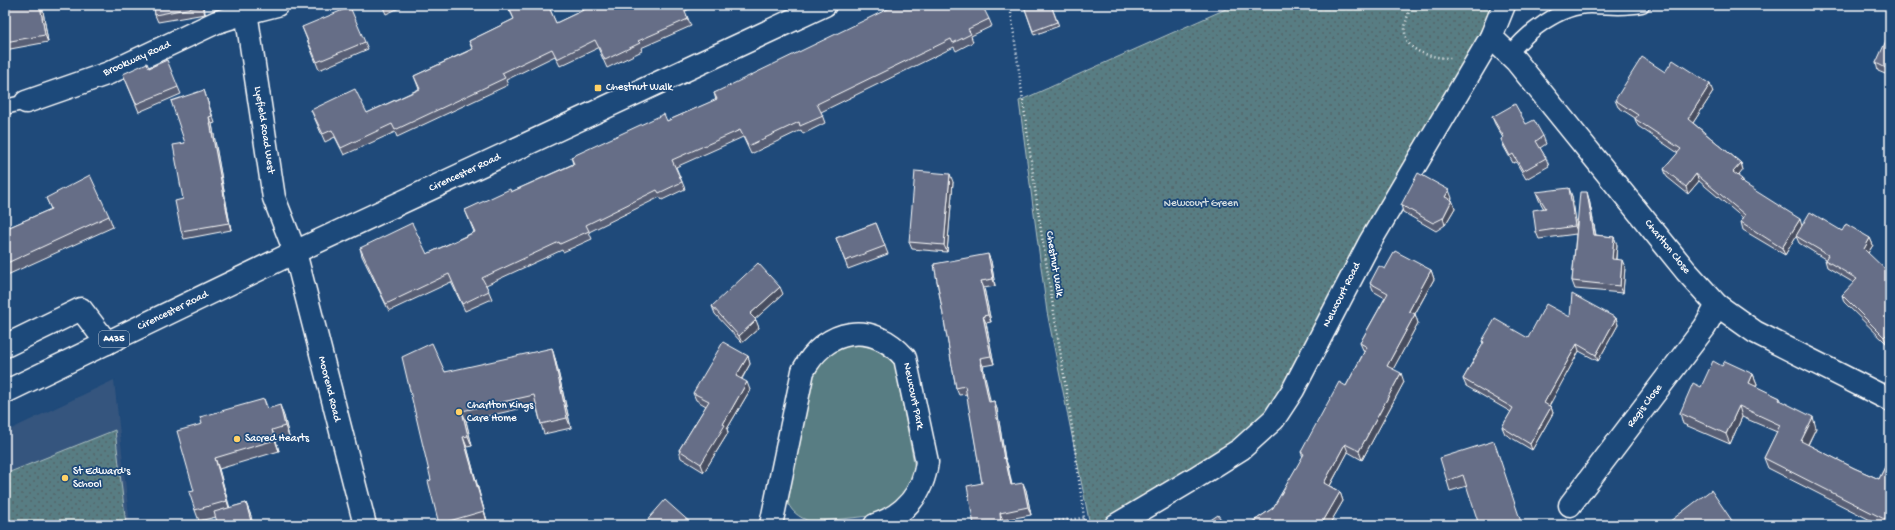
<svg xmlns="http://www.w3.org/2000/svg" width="1895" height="530" font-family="'Gochi Hand',sans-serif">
	<defs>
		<pattern id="park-dots" width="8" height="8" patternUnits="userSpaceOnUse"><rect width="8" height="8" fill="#587d83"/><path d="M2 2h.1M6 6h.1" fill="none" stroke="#526468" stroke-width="1.8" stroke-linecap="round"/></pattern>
	</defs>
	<rect width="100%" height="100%" fill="#1f4a7a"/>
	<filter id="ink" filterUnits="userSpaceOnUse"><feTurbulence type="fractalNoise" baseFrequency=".025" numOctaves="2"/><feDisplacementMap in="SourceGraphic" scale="8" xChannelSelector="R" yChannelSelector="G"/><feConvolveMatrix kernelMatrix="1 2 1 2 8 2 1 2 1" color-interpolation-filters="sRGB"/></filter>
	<g filter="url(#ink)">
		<polygon fill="#34557e" points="114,380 130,525 5,525 5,432"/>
		<path fill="#587d83" stroke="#acbec1" d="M851,345C870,345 882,351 895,365L915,468L907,492L881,515L811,522C798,517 790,511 786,498C792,469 805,378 822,360C829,352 841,347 851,345Z"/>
		<g fill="url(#park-dots)" stroke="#acbec1">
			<polygon points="1227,5 1504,5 1274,419 1129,525 1090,525 1047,312 1019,101 1228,8"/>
			<polygon points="115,430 126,525 5,525 5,474"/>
		</g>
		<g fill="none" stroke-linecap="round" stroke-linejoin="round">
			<g stroke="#fff" stroke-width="17">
				<g id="service">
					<path d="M1510,54C1527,32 1560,6 1590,6C1609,6 1622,9 1642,5"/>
					<polyline points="5,107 26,102"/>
				</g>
			</g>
			<g stroke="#fff" stroke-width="25">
				<g id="minor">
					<polyline points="1491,37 1516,61 1686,271 1717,305 1755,332 1890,400"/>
					<polyline points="26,102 109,73 217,22 246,13"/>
					<polyline points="5,346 81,309 107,343"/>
					<polyline points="1570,505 1705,327 1717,305"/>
					<path d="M771,525L803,371C826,328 872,320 905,358L927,462C923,493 905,515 875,525"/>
					<polyline points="1116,525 1195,478 1241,449 1274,419 1293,390 1370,242 1491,37 1504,5"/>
				</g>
			</g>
			<g stroke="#fff" stroke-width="25">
				<g id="tertiary">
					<polyline points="245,5 274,198 295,252 365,525"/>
					<polyline points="246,13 277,5"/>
				</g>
			</g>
			<g stroke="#fff" stroke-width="25">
				<polyline id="primary" points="5,392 295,252 825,5"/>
			</g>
			<g stroke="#fff" stroke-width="2.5" stroke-dasharray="1 3" stroke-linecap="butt">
				<polyline points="1010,5 1038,211 1071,420 1085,525"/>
				<path d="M1410,5C1409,13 1405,22 1405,30C1404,53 1434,58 1451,58"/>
				<polyline points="1019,525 1084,518"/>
			</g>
			<use href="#service" stroke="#1f4a7a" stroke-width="14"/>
			<use href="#minor" stroke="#1f4a7a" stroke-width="22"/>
			<use href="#tertiary" stroke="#1f4a7a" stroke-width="22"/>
			<use href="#primary" stroke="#1f4a7a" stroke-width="22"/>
		</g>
		<g fill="#585f74" stroke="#fff">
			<polygon points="5,5 42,5 48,42 5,50"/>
			<polygon points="154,5 204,5 205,14 158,22 155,15"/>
			<polygon points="382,5 406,5 386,14"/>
			<polygon points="507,5 548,5 556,23 594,5 699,5 685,11 691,26 641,48 642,51 607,68 598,48 560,66 555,56 506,80 508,85 397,137 395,132 344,155 335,137 325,142 314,117 311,110 367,113 419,89 414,76 472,49 469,41 514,19"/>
			<polygon points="1051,5 1059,26 1034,35 1024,6"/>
			<polygon points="989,19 992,26 971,36 973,42 956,51 954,47 821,112 825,123 803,134 801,130 751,154 743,137 676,167 685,189 662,200 660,197 589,232 592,239 563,252 562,250 486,285 492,299 465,311 451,282 389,311 362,256 360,248 427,254 474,232 465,210 511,192 573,164 571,157 667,121 716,100 714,93"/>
			<polygon points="302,27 365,42 368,49 319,70"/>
			<polygon points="1890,35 1890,76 1878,71 1876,63"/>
			<polygon points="149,68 178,87 181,94 139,112 123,74"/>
			<polygon points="1665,72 1713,92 1693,123 1741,163 1743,170 1738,176 1744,184 1802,226 1842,231 1870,238 1873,245 1868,253 1887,344 1844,302 1842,295 1854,283 1827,267 1825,260 1825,259 1799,243 1796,236 1785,255 1743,230 1741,222 1743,218 1699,181 1688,194 1667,177 1664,169 1678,153 1638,126 1635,119 1635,118 1618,107 1615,100"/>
			<polygon points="204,90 215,123 212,124 231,230 184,239 181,231 183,199 185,143"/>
			<polygon points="1492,117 1526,124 1543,136 1546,144 1540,148 1546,158 1549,166 1526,179 1516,162 1513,163 1504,147 1501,139 1503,138 1495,124"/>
			<polygon points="953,182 947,252 912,249 909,242"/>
			<polygon points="1536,192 1572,196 1577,228 1589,199 1596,235 1614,237 1617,245 1616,259 1625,267 1623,293 1575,289 1572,281 1576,234 1539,239 1536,232 1544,209 1539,200"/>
			<polygon points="46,198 109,216 113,227 5,276 5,229 51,209"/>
			<polygon points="1452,198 1451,200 1452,200 1455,208 1445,225 1436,231 1403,212 1401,205"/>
			<polygon points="876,223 888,254 848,269 836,238"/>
			<polygon points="991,261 995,286 984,288 991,322 986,323 994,364 983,366 990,402 994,401 997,409 1005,458 1008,466 1012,485 1026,490 1031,515 1003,520 982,483 967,394 959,395 956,388 934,264"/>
			<polygon points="1385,269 1431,270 1434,279 1415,314 1418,323 1393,369 1404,382 1362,460 1348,452 1330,486 1340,492 1343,501 1329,525 1248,525 1273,508 1303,457 1301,452 1346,386 1364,352 1360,343 1385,298 1373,291 1370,283"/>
			<polygon points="783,294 755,319 759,328 742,343 715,314 712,306"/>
			<polygon points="1616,318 1618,325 1598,361 1579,351 1549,405 1551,407 1553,413 1532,450 1505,434 1502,427 1511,412 1466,386 1463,379 1483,344 1482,341 1528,338"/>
			<polygon points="748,356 750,364 742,379 750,390 727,429 728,433 704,472 681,458 679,450 706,406 696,400 693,393"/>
			<polygon points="555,358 571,428 544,434 541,424 536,405 466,421 472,446 467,447 487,521 473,525 440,525 431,480 445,372"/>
			<polygon points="1722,366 1753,374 1757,384 1756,387 1780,398 1782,402 1816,428 1808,445 1854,468 1879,479 1890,457 1890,525 1880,525 1768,468 1764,458 1777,432 1742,417 1730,444 1683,424 1680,413 1701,387"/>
			<polygon points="264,399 268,409 284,416 289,437 276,441 279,451 219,469 229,508 246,503 251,516 216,517 199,521 195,510 194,491 202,424"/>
			<polygon points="1498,451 1467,486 1450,491 1447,481"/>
		</g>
		<g fill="#474d5e" stroke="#fff">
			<polygon points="40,5 42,5 48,42 45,35"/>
			<polygon points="202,5 204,5 205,14 202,6"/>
			<polygon points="1710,84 1713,92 1691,126 1688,119"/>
			<polygon points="209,117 212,124 231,230 229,223"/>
			<polygon points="1741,163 1743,170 1736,179 1733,172"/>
			<polygon points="950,174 953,182 947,252 944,245"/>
			<polygon points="1696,174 1699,181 1688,194 1686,187"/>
			<polygon points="1742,179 1745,186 1740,181"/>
			<polygon points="1569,188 1572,196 1578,234 1575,226"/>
			<polygon points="1449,190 1452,198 1448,204 1445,197"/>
			<polygon points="1587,192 1589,199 1597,243 1594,235"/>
			<polygon points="1452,200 1455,208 1445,225 1443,218"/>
			<polygon points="1800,219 1802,226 1785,255 1782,248"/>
			<polygon points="1614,237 1617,245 1615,267 1612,259"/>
			<polygon points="1870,238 1873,245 1866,256 1864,249"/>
			<polygon points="988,254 991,261 995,286 993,279"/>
			<polygon points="1622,260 1625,267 1623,293 1620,286"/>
			<polygon points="1431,270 1434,279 1412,319 1409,311"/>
			<polygon points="981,281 984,288 991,322 988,315"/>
			<polygon points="780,287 783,294 753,321 750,314"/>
			<polygon points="1415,314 1418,323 1390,375 1387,366"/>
			<polygon points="983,316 986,323 994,364 991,356"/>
			<polygon points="1616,318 1618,325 1598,361 1596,355"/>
			<polygon points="756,320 759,328 742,343 739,336"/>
			<polygon points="1890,331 1890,340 1887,344 1884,337"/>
			<polygon points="1577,344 1579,351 1547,410 1544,403"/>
			<polygon points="552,348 555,358 571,428 567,418"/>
			<polygon points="748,356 750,364 739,383 736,376"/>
			<polygon points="980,358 983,366 992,410 989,402"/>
			<polygon points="1401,373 1404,382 1362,460 1359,451"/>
			<polygon points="1753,374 1757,384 1752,394 1749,383"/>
			<polygon points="747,382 750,390 727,429 728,433 704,472 701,464 723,424"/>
			<polygon points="994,401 997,409 1006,466 1004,459"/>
			<polygon points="280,405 284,416 289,437 285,426"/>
			<polygon points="1739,406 1742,417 1730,444 1726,434"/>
			<polygon points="1551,407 1553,413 1532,450 1530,444"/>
			<polygon points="462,411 466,421 472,446 468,436"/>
			<polygon points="1813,417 1816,428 1804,452 1801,441"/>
			<polygon points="272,430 276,441 279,451 275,440"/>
			<polygon points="463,437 467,447 487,521 484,511"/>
			<polygon points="1345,444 1348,452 1327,491 1324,483"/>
			<polygon points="215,458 219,469 231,512 227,501"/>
			<polygon points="1005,458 1008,466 1013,493 1011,485"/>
			<polygon points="1023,483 1026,490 1031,515 1028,507"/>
			<polygon points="1340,492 1343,501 1329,525 1321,525"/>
			<polygon points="246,503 251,516 253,525 252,525"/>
			<polygon points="1000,513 1003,520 1003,525 1001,525"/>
		</g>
		<g fill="#666e87" stroke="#fff">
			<polygon points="5,5 40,5 45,35 5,42"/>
			<polygon points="154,5 202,5 202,6 155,15"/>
			<polygon points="508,5 548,5 556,23 594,5 682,5 688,19 638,41 640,43 605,60 595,40 557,59 552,49 502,73 505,78 395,130 392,124 341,148 332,130 323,134 311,110 355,89 367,113 420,89 414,76 473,49 469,41 514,19"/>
			<polygon points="896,5 982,5 989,19 968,29 971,34 953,43 951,39 817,104 823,116 800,126 799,122 748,146 740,130 672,160 682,182 659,193 657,190 586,225 589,231 560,244 559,242 482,278 489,291 462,304 449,274 386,304 360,248 412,223 427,254 475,232 465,210 510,189 511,192 574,164 571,157 664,114 667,121 717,99 714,93"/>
			<polygon points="1026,5 1051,5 1057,22 1033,31 1024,6"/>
			<polygon points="350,7 365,42 317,62 302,27"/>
			<polygon points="1889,34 1890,35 1890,70 1876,63"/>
			<polygon points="1642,57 1665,72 1673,60 1710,84 1688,119 1741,163 1733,172 1742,179 1740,181 1800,219 1782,248 1741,222 1745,215 1696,174 1686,187 1664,169 1681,149 1635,119 1638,115 1615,100"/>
			<polygon points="167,60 178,87 136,104 123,74 147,63 149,68"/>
			<polygon points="204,90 212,116 209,117 229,223 181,231 175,201 183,199 173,145 185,143 171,101"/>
			<polygon points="1515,104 1526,124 1534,120 1543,136 1536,141 1546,158 1523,171 1513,154 1510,156 1501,139 1504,137 1492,117"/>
			<polygon points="915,171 950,174 944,245 909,242"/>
			<polygon points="1418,173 1449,190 1445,197 1452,200 1443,218 1433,223 1401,205"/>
			<polygon points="90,175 109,216 5,264 5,229 51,209 46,198"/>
			<polygon points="1569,188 1575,226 1536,232 1533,210 1546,208 1536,192"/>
			<polygon points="1580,192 1587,192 1594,235 1614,237 1612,259 1622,260 1620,286 1572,281"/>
			<polygon points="1810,212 1842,231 1846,224 1870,238 1864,249 1890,274 1890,291 1889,292 1890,293 1890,331 1884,337 1842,295 1857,279 1825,260 1828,255 1796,236"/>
			<polygon points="876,223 885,246 845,261 836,238"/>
			<polygon points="1395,251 1431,270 1409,311 1415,314 1387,366 1401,373 1359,451 1345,444 1324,483 1340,492 1321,525 1248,525 1273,508 1304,454 1301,452 1339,382 1346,386 1367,347 1360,343 1388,293 1370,283 1379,266 1385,269"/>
			<polygon points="988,254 993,279 981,281 988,315 983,316 991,356 980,358 989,402 994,401 1004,459 1005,458 1011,485 1023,483 1028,507 1000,513 1001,525 974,525 967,486 982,483 965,386 956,388 934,264"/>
			<polygon points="758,263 780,287 750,314 756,320 739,336 712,306"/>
			<polygon points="1572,294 1616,318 1596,355 1577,344 1544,403 1551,407 1530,444 1502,427 1513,408 1463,379 1484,342 1482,341 1495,319 1528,338 1546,304 1570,317"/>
			<polygon points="723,342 748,356 736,376 747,382 723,424 725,425 701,464 679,450 709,401 693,393"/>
			<polygon points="432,343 445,372 552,348 567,418 541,424 534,395 462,411 468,436 463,437 484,511 439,524 428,481 431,480 402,357"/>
			<polygon points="1713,361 1722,366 1725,361 1753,374 1749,383 1780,398 1779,400 1813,417 1801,441 1854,468 1879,479 1890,457 1890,522 1764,458 1780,425 1739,406 1726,434 1680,413 1693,383 1701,387"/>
			<polygon points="264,399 267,409 280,405 285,426 272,430 275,440 215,458 227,501 195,510 189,492 194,491 177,431 202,424 200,417"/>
			<polygon points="1494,441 1522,525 1479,525 1463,475 1447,481 1440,458"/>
			<polygon points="1711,490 1735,525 1665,525"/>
			<polygon points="665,500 693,525 643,525"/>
			<polygon points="246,503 252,525 218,525 214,512"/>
			<polygon points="1218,515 1225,525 1203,525"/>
		</g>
	</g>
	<g fill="#ffd166" stroke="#1f4a7a" stroke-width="1.5">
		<rect x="594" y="84" width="8" height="8" rx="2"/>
		<circle cx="459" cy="412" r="4"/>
		<circle cx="237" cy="439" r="4"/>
		<circle cx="65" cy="478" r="4"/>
	</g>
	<g text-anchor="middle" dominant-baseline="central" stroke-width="3.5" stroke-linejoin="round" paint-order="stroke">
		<rect fill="#1f4a7a" stroke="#bcc9d7" stroke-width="1" x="99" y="331" width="30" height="16" rx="3"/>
		<g font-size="10" font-weight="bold" fill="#fff">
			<text x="114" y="339">A435</text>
		</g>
		<g font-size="11" fill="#fff" stroke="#1f4a7a">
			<text transform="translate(137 59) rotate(-24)">Brookway Road</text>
			<text transform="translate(264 130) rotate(81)">Lyefield Road West</text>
			<text transform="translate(465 173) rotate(-25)">Cirencester Road</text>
			<text transform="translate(1667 247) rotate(51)">Charlton Close</text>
			<text transform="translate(1054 264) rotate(81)">Chestnut Walk</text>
			<text transform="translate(1342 295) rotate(-63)">Newcourt Road</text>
			<text transform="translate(173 311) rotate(-26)">Cirencester Road</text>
			<text transform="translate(329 389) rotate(76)">Moorend Road</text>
			<text transform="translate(913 396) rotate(78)">Newcourt Park</text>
			<text transform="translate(1645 406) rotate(-53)">Regis Close</text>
		</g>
		<g font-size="11" fill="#fff" stroke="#1f4a7a" text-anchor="start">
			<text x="606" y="88">Chestnut Walk</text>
			<text x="467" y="406">Charlton Kings<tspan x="467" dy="13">Care Home</tspan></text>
			<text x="245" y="439">Sacred Hearts</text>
			<text x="73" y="472">St Edward's<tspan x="73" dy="13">School</tspan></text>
		</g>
		<g font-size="11" fill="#d5dee0" stroke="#1f4a7a">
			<text x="1201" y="204">Newcourt Green</text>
		</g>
	</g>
	<rect width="1895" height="530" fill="none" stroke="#1f4a7a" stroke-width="20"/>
	<rect x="10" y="10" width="1875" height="510" fill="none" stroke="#fff" stroke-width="1.5" filter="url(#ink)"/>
</svg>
